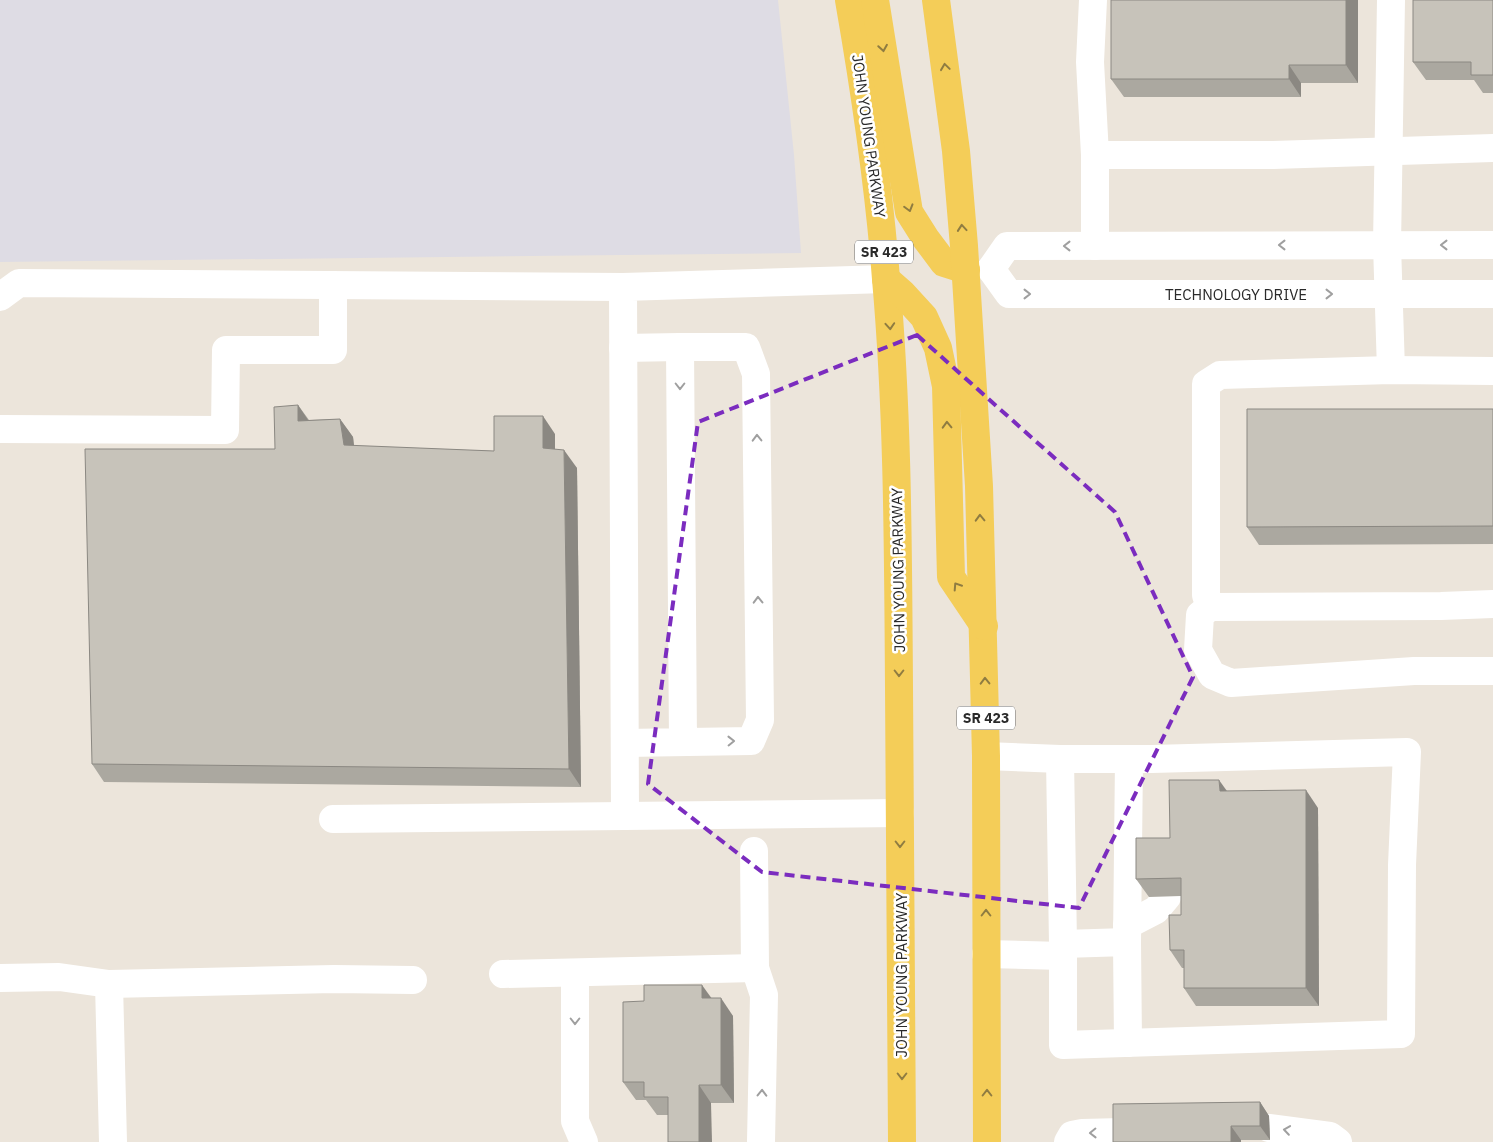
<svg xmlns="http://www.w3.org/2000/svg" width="1493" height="1142" font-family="'IBM Plex Sans',sans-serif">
	<rect width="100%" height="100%" fill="#ece5db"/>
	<polygon fill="#dedce4" points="0,0 778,0 794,155 801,253 0,262"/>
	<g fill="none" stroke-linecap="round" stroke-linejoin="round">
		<g stroke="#fff" stroke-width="28">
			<polyline points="1093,0 1090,62 1095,155 1273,155 1493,148"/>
			<polyline points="1391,0 1387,245 1391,370"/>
			<polyline points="1095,155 1095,246"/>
			<polyline points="991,269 1009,294 1493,294"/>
			<polyline points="991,269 1007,246 1493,245"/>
			<polyline points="0,297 19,283 623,287"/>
			<polyline points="623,348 680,347"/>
			<polyline points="1493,371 1391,370 1220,375 1206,384 1206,595 1210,607 1441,606 1493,604"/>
			<polyline points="0,429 225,430 226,350 333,350 333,285"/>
			<polyline points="1210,607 1200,615 1198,650 1212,675 1231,683 1414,671 1493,671"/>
			<polyline points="625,743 751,741 760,720 756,374 746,347 680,347 683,742"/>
			<polygon points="1407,752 1402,865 1401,1034 1063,1045 1063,944 1060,759 1152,759"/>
			<polyline points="986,756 1060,759"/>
			<polyline points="625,816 623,287 886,279"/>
			<polyline points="333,819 900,813"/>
			<polyline points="754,851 755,968 764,995 761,1142"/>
			<polyline points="1127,925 1156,910 1167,897"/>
			<polyline points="1127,942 1129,759"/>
			<polyline points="1063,944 1127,942 1128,1043"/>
			<polyline points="986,954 1063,956"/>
			<polyline points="575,973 575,1121 584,1142"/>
			<polyline points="503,974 755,968"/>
			<polyline points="0,978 59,977 109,984 334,979 413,980"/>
			<polyline points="109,984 113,1142"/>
			<polyline points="1269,1128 1330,1136 1338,1142"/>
			<polyline points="1068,1142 1072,1135 1082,1133 1122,1132"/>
		</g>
		<g stroke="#f4cd58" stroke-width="28">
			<path d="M849,0C865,92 879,186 886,279C898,415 898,551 899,687C900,839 901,990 902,1142"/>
			<polyline points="875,0 909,212 926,239 944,263 966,270"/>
			<polyline points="936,0 956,151 964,246 979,486 986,756 987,1142"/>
			<polyline points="886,279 902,293 924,317 938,348 946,386 951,577 984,626"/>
		</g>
	</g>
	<g fill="#aba8a0">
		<polygon points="1358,0 1358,83 1301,83 1301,97 1124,97 1111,79"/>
		<polygon points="1493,0 1493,93 1483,93 1474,80 1426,80 1413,62"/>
		<polygon points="298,405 309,420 340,419 353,437 354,446 494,451 555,434 555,449 577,468 581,787 104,782 92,764 275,449"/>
		<polygon points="1493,409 1493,544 1259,545 1247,527"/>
		<polygon points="1227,791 1318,808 1319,1006 1196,1006 1184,988 1184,968 1182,968 1170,950 1181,915 1181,896 1149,897 1136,879 1170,838"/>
		<polygon points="711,998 733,1016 734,1103 711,1103 668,1115 657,1115 646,1100 636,1100 623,1082 644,1001"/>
		<polygon points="1260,1102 1269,1116 1270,1140 1241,1140 1241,1142 1113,1142"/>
	</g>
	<g fill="#8b8882">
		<polygon points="1346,0 1358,0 1358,83 1346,65"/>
		<polygon points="1289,65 1301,83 1301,97 1289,79"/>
		<polygon points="298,405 310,423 298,421"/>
		<polygon points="543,416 555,434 555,466 543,448"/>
		<polygon points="340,419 353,437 356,463 344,445"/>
		<polygon points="564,450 577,468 581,787 569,769"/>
		<polygon points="1219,780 1232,798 1220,791"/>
		<polygon points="1306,790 1318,808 1319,1006 1306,988"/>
		<polygon points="702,985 715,1003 702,998"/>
		<polygon points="721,998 733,1016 734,1103 721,1085"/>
		<polygon points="699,1085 711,1103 712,1142 699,1142"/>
		<polygon points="1260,1102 1269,1116 1270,1140 1260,1126"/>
		<polygon points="1231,1126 1241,1140 1241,1142 1231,1142"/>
	</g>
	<g fill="#c7c3ba" stroke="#8b8882">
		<polygon points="1111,0 1346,0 1346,65 1289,65 1289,79 1111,79"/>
		<polygon points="1413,0 1493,0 1493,75 1471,75 1471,62 1413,62"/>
		<polygon points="298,405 298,421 340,419 344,445 494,451 494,416 543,416 543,448 564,450 569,769 92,764 85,449 275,449 274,407"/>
		<polygon points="1247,409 1493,409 1493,526 1247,527"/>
		<polygon points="1169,780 1219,780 1220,791 1306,790 1306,988 1184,988 1184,950 1170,950 1169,915 1181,915 1181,878 1136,879 1136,838 1170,838"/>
		<polygon points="644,985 702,985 702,998 721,998 721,1085 699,1085 699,1142 668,1142 668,1097 644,1097 644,1082 623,1082 623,1002 644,1001"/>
		<polygon points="1260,1102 1260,1126 1231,1126 1231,1142 1113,1142 1113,1104"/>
	</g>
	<defs><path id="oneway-chevron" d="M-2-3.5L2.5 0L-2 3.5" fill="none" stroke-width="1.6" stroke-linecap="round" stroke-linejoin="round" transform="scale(1.25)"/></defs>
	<g stroke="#8f7c41">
		<use href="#oneway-chevron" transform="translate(883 48) rotate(81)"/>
		<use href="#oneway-chevron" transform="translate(945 67) rotate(-98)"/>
		<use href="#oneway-chevron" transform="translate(909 208) rotate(74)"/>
		<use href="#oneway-chevron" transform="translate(962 228) rotate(-95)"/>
		<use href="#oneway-chevron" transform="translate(890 326) rotate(86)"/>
		<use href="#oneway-chevron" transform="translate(947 425) rotate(-92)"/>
		<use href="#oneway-chevron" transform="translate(980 518) rotate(-92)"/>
		<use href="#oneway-chevron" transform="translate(957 586) rotate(-123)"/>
		<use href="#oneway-chevron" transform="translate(899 673) rotate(90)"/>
		<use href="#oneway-chevron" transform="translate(985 681) rotate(-91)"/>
		<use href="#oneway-chevron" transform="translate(900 844) rotate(90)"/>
		<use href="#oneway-chevron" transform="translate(986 913) rotate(-90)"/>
		<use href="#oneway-chevron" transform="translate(902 1076) rotate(90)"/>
		<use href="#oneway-chevron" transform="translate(987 1093) rotate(-90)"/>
	</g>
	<g stroke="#9f9f9f">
		<use href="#oneway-chevron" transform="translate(1282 245) rotate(180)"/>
		<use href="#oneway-chevron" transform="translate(1444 245) rotate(-180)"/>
		<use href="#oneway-chevron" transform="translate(1067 246) rotate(180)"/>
		<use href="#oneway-chevron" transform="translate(1027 294)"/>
		<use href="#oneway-chevron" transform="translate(1329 294)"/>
		<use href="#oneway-chevron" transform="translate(680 386) rotate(90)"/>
		<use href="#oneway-chevron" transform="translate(757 438) rotate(-91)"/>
		<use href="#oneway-chevron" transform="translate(758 600) rotate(-91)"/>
		<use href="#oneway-chevron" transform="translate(731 741) rotate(-1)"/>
		<use href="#oneway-chevron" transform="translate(575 1021) rotate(90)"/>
		<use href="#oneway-chevron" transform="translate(762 1093) rotate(-89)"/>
		<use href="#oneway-chevron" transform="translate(1287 1130) rotate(-172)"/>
		<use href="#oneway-chevron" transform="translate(1093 1133) rotate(179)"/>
	</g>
	<path fill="none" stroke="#7b2cbf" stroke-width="4" stroke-dasharray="10 6" stroke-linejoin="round" d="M917,335L1115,512L1193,677L1079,908L762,872L648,784L698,422Z"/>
	<g text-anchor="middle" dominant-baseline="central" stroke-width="5" stroke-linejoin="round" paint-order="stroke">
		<g fill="#fff" stroke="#6a6a6a" stroke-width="1">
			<rect x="855" y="240.5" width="58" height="23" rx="4"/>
			<rect x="957" y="706.5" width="58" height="23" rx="4"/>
		</g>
		<g font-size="14" font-weight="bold" fill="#2a2a2a">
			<text x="884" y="252">SR 423</text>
			<text x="986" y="718">SR 423</text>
		</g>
		<g font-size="15" fill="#2a2a2a" stroke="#fff">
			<text transform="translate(869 136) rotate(82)">JOHN YOUNG PARKWAY</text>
			<text x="1236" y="294">TECHNOLOGY DRIVE</text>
			<text transform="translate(898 570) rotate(-91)">JOHN YOUNG PARKWAY</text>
			<text transform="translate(901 975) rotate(-90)">JOHN YOUNG PARKWAY</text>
		</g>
	</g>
</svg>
